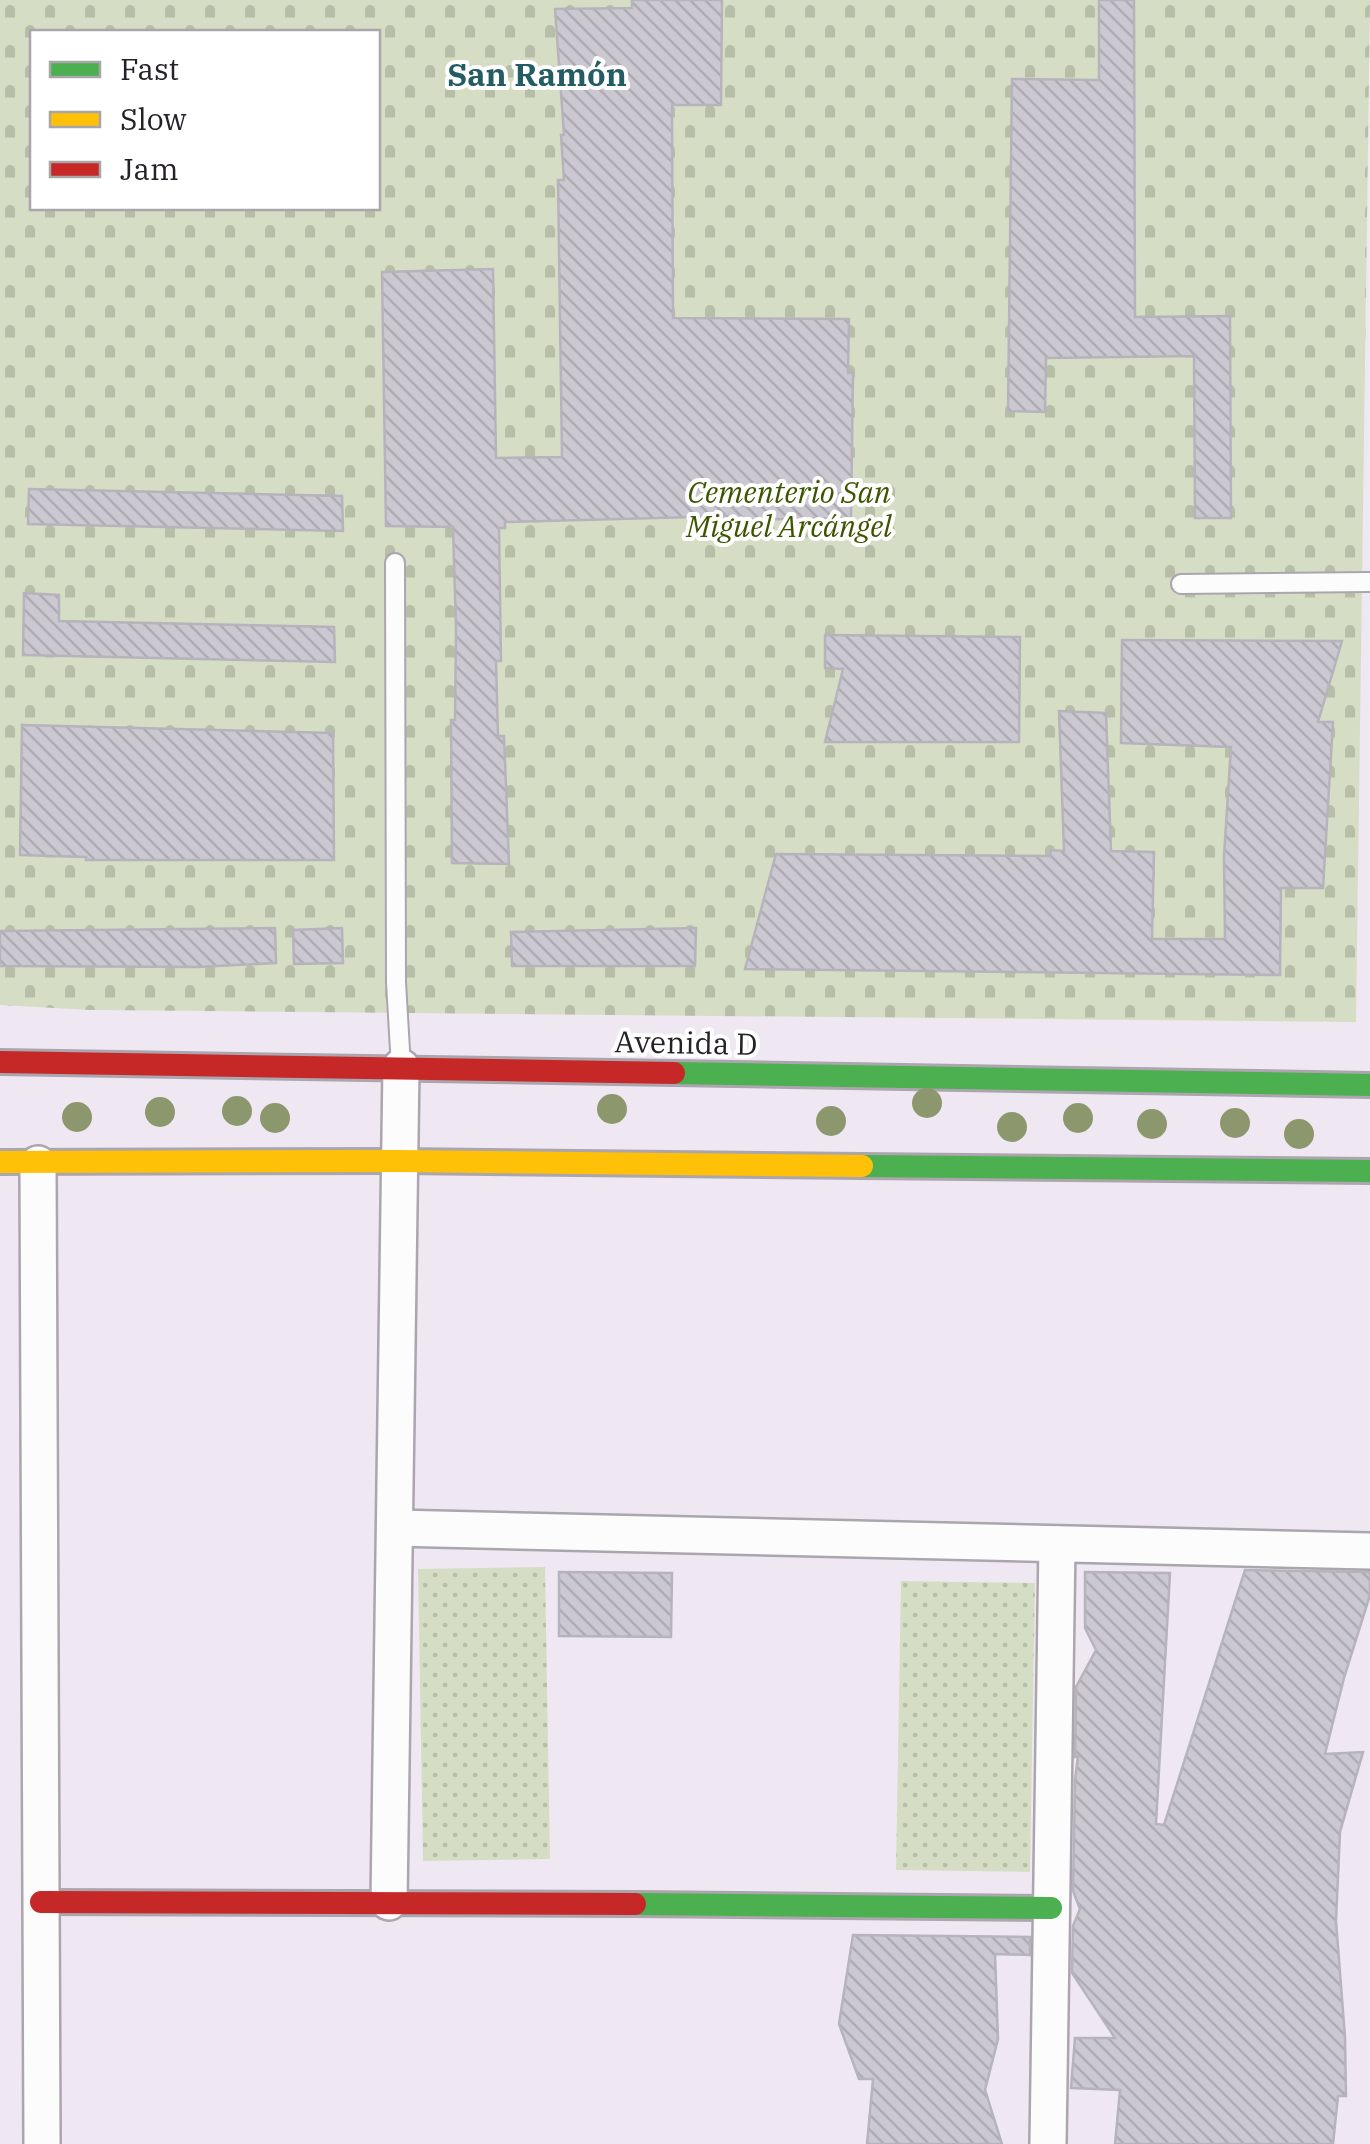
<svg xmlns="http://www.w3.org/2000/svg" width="1370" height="2144" font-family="'IBM Plex Serif',serif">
	<defs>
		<pattern id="cemetery-stones" width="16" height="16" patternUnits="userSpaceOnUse" patternTransform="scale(2.5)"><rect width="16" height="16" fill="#d5dec4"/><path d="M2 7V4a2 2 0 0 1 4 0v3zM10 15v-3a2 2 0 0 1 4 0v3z" fill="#b7bea8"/></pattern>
		<pattern id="park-dots" width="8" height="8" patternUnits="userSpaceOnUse" patternTransform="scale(2.5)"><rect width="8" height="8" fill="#d5dec4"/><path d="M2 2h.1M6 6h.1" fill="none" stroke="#b7bea8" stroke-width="1.8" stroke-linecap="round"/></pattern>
		<pattern id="building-back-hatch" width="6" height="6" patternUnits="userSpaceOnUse" patternTransform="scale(2.5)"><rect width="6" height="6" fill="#cbc8d1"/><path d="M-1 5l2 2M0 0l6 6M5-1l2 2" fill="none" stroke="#aeacb3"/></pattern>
	</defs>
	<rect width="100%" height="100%" fill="#efe8f3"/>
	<path fill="url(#cemetery-stones)" fill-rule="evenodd" d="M0,0H1370L1356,1022L90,1010L0,1005ZM32,32H378V208H32Z"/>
	<g fill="url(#park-dots)">
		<polygon points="545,1567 550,1859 423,1861 418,1569"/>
		<polygon points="901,1581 1035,1583 1030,1872 896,1870"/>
	</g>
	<g fill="url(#building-back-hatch)" stroke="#b6b3bc" stroke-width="2.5">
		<polygon points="632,0 722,0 721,105 672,105 673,318 849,319 848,373 853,373 851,518 731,520 731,516 505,522 505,528 499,528 501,661 496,661 498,736 504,736 509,864 452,863 451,720 455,720 456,628 453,527 386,526 382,272 493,269 496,458 562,457 558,180 564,180 561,135 564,135 555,9 632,8"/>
		<polygon points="1099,0 1134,0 1135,317 1230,316 1231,518 1195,518 1194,356 1046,358 1045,412 1008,411 1012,79 1099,80"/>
		<polygon points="29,489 342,496 343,531 28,524"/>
		<polygon points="24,593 59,595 59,621 334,627 335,662 23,655"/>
		<polygon points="825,635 1020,637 1019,742 825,742 843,669 825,668"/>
		<polygon points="1122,640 1342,641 1318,722 1333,722 1323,888 1281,888 1280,975 745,969 776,854 1050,856 1051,850 1064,851 1059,711 1106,713 1111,851 1154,852 1152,939 1225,939 1224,856 1231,747 1121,743"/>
		<polygon points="22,725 333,733 334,860 86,860 86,857 20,855"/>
		<polygon points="275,928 276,963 198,967 0,966 0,931"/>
		<polygon points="342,928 343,963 294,964 293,930"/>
		<polygon points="696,928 695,966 512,966 511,932"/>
		<polygon points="1245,1570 1370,1572 1370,1595 1344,1678 1325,1754 1363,1752 1340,1832 1336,1921 1345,2037 1346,2096 1338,2096 1333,2144 1115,2144 1120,2090 1071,2088 1075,2038 1115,2038 1072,1973 1073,1926 1080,1909 1073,1891 1075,1780 1078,1756 1075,1757 1076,1687 1096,1650 1085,1628 1085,1572 1170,1573 1156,1824 1164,1825"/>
		<polygon points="559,1572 672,1573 671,1637 559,1636"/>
		<polygon points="853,1935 1030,1937 1030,1955 995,1954 998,2039 985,2090 1002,2144 867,2144 873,2079 859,2079 839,2024"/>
	</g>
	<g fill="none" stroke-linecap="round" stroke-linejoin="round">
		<g stroke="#aba5ae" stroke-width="22">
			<g id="lane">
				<polyline points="395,563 396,982 401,1067"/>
				<polyline points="1181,584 1370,582"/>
			</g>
		</g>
		<g stroke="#aba5ae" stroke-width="40">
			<g id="street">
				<polyline points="38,1164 42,2144"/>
				<polyline points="395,1528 1370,1551"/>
				<polyline points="389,1902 401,1067"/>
				<polyline points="1048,2144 1057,1544"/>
			</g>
		</g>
		<g stroke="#aba5ae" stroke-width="28">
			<g id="fast">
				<polyline points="674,1073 1370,1085"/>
				<polyline points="862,1166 1370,1171"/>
				<polyline points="635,1904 1051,1908"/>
			</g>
		</g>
		<g stroke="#aba5ae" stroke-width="28">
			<polyline id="slow" points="0,1162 400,1161 862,1166"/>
		</g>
		<g stroke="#aba5ae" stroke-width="28">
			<g id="jam">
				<polyline points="0,1062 674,1073"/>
				<polyline points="41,1902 635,1904"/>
			</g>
		</g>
		<use href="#lane" stroke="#fdfcfd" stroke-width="18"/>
		<use href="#street" stroke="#fdfcfd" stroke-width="35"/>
		<use href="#fast" stroke="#4caf50" stroke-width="22"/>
		<use href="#slow" stroke="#ffc107" stroke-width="22"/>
		<use href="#jam" stroke="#c62828" stroke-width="22"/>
	</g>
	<g fill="#8d976d">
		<circle cx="927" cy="1103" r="15"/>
		<circle cx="612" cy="1109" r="15"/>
		<circle cx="237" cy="1111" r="15"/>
		<circle cx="160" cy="1112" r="15"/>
		<circle cx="77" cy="1117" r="15"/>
		<circle cx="275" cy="1118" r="15"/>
		<circle cx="1078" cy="1118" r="15"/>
		<circle cx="831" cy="1121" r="15"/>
		<circle cx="1235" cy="1123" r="15"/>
		<circle cx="1152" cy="1124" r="15"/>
		<circle cx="1012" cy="1127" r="15"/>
		<circle cx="1299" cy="1134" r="15"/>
	</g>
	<g text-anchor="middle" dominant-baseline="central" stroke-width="8" stroke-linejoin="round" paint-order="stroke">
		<g font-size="30" font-style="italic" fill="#3c5500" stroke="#fff">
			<text x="789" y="491">Cementerio San<tspan x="789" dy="34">Miguel Arcángel</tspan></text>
		</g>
		<g font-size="30" fill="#252128" stroke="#fff">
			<text transform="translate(686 1042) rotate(1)">Avenida D</text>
		</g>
		<g font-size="32" font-weight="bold" fill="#235c63" stroke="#fff">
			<text x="537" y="74">San Ramón</text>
		</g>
	</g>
	<rect x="30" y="30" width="350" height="180" fill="#ffffff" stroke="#a8a6a9" stroke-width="2.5"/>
	<rect x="50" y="62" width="50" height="15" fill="#4caf50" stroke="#a8a6a9" stroke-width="2.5"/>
	<text x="120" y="80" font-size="30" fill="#252128">Fast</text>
	<rect x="50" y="112" width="50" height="15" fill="#ffc107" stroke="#a8a6a9" stroke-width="2.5"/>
	<text x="120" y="130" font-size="30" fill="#252128">Slow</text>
	<rect x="50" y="162" width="50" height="15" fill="#c62828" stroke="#a8a6a9" stroke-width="2.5"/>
	<text x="120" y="180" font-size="30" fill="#252128">Jam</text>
</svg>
